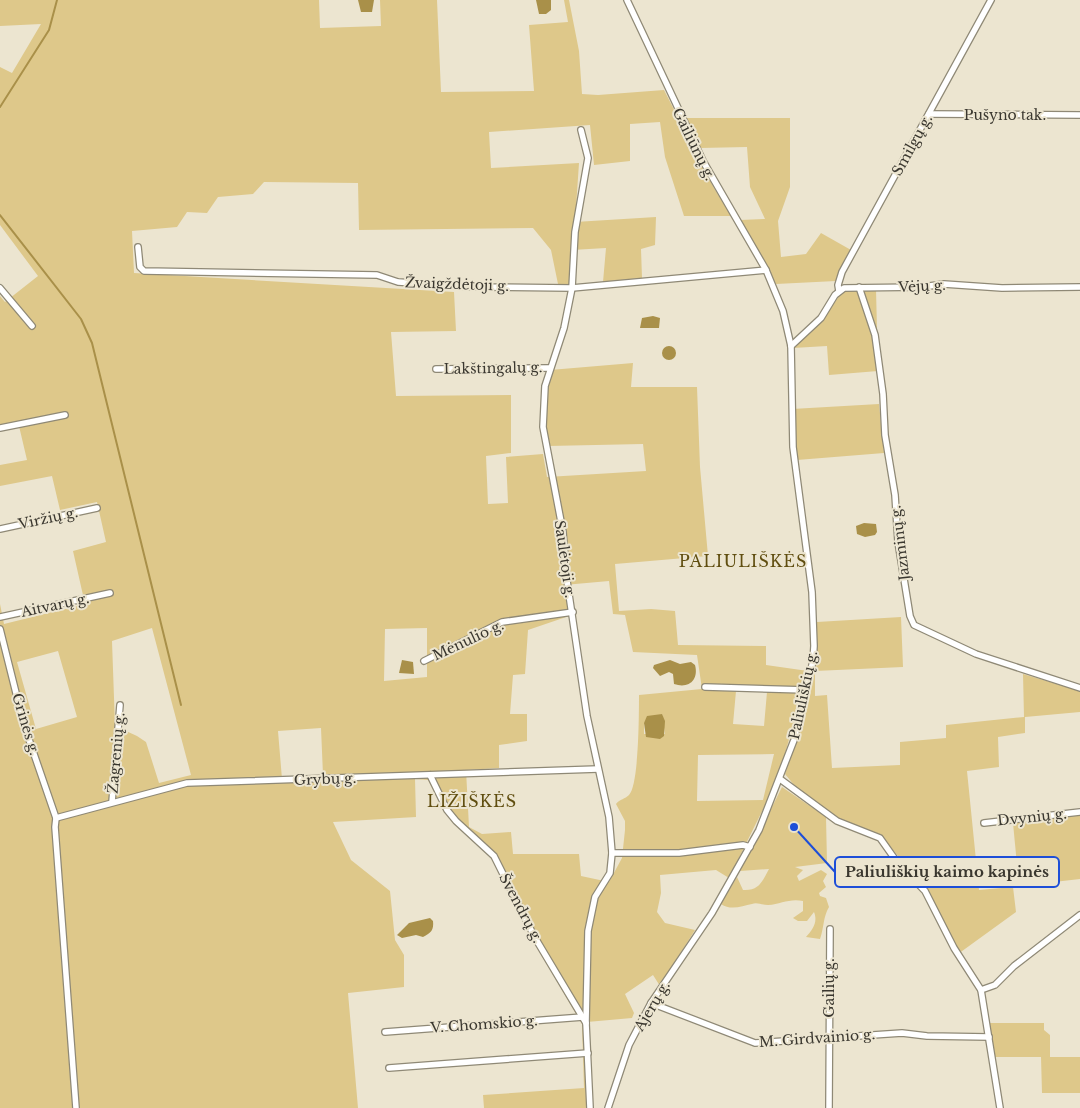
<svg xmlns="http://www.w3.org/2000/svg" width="1080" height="1108" font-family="'Libre Baskerville',serif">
	<rect width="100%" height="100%" fill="#ece5d0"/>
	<g fill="#dec88a" fill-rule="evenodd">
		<path d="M0,0H319L320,28L381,26L380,0H437L441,92L534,91L529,25L568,22L564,0H569L579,51L582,94L598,95L664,90L714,188L731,216H684L665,157L660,122L630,124V161L594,165L590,125L489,132L491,168L579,163L575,222L656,217L655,245L641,249L642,278L603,282L606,248L572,250L569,284H558L551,250L533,228L359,230L358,183L264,182L253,194L218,197L207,213L187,212L177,227L132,231L134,273L454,292L456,331L391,332L396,396L511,395V453L486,456L488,504L508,503L506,457L543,454L547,477L646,471L643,444L548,446L545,411L550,370L633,363L631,387H697L700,467L708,556L615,564L619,611L651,609L675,611L678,645L766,646V665L808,671L778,779L729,878L716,870L660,875L661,893L657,912L665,923L695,930L660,986L653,975L625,994L634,1013L632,1018L587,1022L593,1108H484L483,1095L584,1088L582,1024L529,934L490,855L447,815L428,780L415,779L416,817L333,822L351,860L390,891L395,940L404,955V987L348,993L358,1108H0V604L4,624L85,604L73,551L106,542L97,502L60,510L52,476L0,486V465L27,460L19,426L0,430V296L5,302L38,276L0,225V67L12,73L41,24L0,26ZM609,581L613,614L625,615L633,652L697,655L702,689L639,695C639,713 639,785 629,795C625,799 620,799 616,804L625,821V830L622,858L609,882L581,876L579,854H513L511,832L482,834L469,827L466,770L499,768V745L527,741V714H510L513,675L525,674L528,630L569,616L564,585ZM152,628L191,775L159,783L146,742L137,736L115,726L112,641ZM427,628V677L384,681L385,629ZM58,651L77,717L36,729L17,662ZM736,691L767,692L764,726L733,724ZM662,714L665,734H644V723ZM321,728L323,775L282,779L278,731ZM774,754L763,800L697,801L698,755Z"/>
		<polygon points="684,118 790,118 790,187 778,221 781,257 806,254 821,233 851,250 836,281 776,284 740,220 765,219 750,187 747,147 700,148"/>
		<polygon points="876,289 878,371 829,375 827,346 793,348 822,322 841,293 849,290"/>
		<polygon points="879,404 884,453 797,460 792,409"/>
		<path d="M901,617L903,667L815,671V696L827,695L832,768L900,765V742L946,738V725L1024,717L1023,674L1080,691V712L1025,717V733L998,737L999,767L967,771L979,890L1013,887L1016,912L958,954L928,892L884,839L839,820L799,791L785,774C802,725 816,675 817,622Z"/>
		<path d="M782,787L826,817L827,863L795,867L803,870L797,876L799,881L821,870L827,874L823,881L826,887L819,893L820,896L826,898L829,907C823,917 824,928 820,939L806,937C813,929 818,922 814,912L807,921H798L793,918L803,911V901C790,898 781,904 768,905C762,905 757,902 752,904C742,906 731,911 721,904L737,877L743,890C759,891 762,882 769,869L740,871Z"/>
		<polygon points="1080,814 1080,879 1019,886 1013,823"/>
		<polygon points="989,1023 1044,1023 1044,1030 1050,1035 1050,1057 1080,1057 1080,1093 1042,1093 1041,1057 995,1057"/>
	</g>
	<g fill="#a99049">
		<polygon points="374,0 372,12 361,12 358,0"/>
		<polygon points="536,0 551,0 551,10 546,14 539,14"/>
		<polygon points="653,316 660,318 659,328 640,328 642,318"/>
		<circle cx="669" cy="353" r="7"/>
		<polygon points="864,523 876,524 877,532 875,535 865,537 857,534 856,526"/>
		<polygon points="402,660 413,662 414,674 399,673"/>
		<path d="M670,660L680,664L691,662L695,665C699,680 689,689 674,684L673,674L669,672L660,676L653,668L654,665Z"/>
		<polygon points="662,714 665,721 664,736 660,739 646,737 644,723 647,716"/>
		<path d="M430,918L433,921C434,930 431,933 423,937L416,935L402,938L397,935L409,923Z"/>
	</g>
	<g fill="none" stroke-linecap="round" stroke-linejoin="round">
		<g stroke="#a99049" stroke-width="2">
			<polyline points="0,107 49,30 57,0"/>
			<polyline points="0,215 81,319 92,343 181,705"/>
		</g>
		<g stroke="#8f8976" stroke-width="8">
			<g id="minor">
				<polyline points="929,114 1080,115"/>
				<polyline points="581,130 588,158 575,232 572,288 564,328 545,386 543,427 563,532 567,581 587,716 609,817 612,853 610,873 595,897 588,931 586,1023 590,1108"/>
				<polyline points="138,247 140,267 144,271 377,275 398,282 476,287 572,288 766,270"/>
				<polyline points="859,287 875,335 883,394 885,435 895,495 898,542 910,616 914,625 976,654 1080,688"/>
				<polyline points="0,288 32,326"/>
				<polyline points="839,291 838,285 842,272 991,0"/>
				<polyline points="791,346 821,318 835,295 844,288 922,287 944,284 1002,288 1080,287"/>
				<polyline points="436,369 550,368"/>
				<polyline points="0,428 65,415"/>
				<polyline points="0,529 97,508"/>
				<polyline points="0,617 110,593"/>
				<polyline points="0,629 24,725 56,818 55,827 76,1108"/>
				<polyline points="424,661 502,622 573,612"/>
				<polyline points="705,687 806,690"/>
				<polyline points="430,775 447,810 456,821 494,856 534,936 586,1023"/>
				<polyline points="780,779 837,821 880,838 897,862 925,891 954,948 981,990 1000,1108"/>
				<polyline points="112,802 120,705"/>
				<polyline points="56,818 187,783 598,769"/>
				<polyline points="984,823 1080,812"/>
				<polyline points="612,853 679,853 743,845 750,847"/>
				<polyline points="981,990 995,985 1014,966 1080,915"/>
				<polyline points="651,1003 755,1043 902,1033 927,1036 989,1037"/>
				<polyline points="385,1032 583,1017"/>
				<polyline points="389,1068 588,1053"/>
				<polyline points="608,1108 629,1045 651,1003 712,913 759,830 794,740 813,661 814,646 812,592 793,447 791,346 783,311 766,270 703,161 627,0"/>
				<polyline points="829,1108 830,929"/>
			</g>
		</g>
		<use href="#minor" stroke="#fff" stroke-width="5.5"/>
	</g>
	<g text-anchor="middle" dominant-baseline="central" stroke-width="4" stroke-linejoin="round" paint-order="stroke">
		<g font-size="14" fill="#3a372f" stroke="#ece5d0">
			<text x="1005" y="115">Pušyno tak.</text>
			<text transform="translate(694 144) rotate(64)">Gailiūnų g.</text>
			<text transform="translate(912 145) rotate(-61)">Smilgų g.</text>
			<text transform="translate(457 284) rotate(2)">Žvaigždėtoji g.</text>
			<text transform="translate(922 286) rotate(-3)">Vėjų g.</text>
			<text transform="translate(493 368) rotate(-1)">Lakštingalų g.</text>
			<text transform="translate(48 518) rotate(-12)">Viržių g.</text>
			<text transform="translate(900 543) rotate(-97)">Jazminų g.</text>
			<text transform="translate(565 559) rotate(82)">Saulėtoji g.</text>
			<text transform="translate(55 605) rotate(-12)">Aitvarų g.</text>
			<text transform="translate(468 640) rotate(-25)">Mėnulio g.</text>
			<text transform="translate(803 695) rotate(-78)">Paliuliškių g.</text>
			<text transform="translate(26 724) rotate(73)">Grinės g.</text>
			<text transform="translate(116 753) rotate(-85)">Žagrenių g.</text>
			<text transform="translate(325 779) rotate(-2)">Grybų g.</text>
			<text transform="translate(1032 817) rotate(-6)">Dvynių g.</text>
			<text transform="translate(521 908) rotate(62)">Švendrų g.</text>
			<text transform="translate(829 988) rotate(-90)">Gailių g.</text>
			<text transform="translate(652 1006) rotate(-59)">Ajerų g.</text>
			<text transform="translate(484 1024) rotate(-4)">V. Chomskio g.</text>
			<text transform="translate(817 1038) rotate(-4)">M. Girdvainio g.</text>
		</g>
		<g font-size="16" letter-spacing="1" fill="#604e10" stroke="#ece5d0">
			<text x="743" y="561">PALIULIŠKĖS</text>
			<text x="472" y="801">LIŽIŠKĖS</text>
		</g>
	</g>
	<path fill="none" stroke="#1d4ed8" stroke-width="2" d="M794 827L835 872"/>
	<circle fill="#1d4ed8" stroke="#ece5d0" stroke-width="2" cx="794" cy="827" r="5"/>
	<rect fill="#ece5d0" stroke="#1d4ed8" stroke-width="2" x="835" y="857" width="224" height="30" rx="5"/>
	<g font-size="15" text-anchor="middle" font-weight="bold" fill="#3a372f">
		<text x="947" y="877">Paliuliškių kaimo kapinės</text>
	</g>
</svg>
